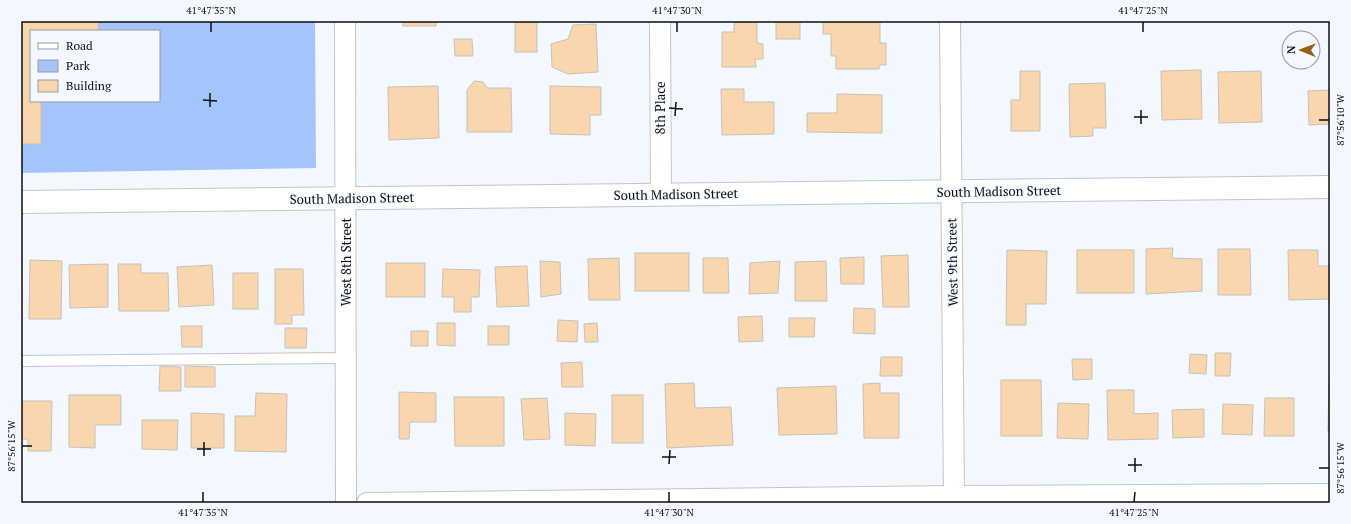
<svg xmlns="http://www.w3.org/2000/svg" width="1351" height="524" font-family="'PT Serif',serif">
	<rect width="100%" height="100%" fill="#f3f7fe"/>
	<path fill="#a4c5fb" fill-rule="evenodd" d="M21,21H315L316,168L21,173ZM31,31H159V101H31Z"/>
	<g fill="#f9d6ad" stroke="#c7c1bb">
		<polygon points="21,21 98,21 98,31 31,31 31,101 41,101 41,144 21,144"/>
		<rect x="403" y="21" width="33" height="5"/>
		<rect x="515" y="21" width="22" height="31"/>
		<rect x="776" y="21" width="24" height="18"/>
		<polygon points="823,21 880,21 880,43 886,43 886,65 879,65 879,69 836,69 836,56 831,56 831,34 823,34"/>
		<polygon points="734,22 757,22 757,43 763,44 763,59 755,59 756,67 722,67 722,32 734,32"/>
		<polygon points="596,24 598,72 568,74 552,67 551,44 568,39 573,25"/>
		<polygon points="454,39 472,39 473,56 455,56"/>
		<polygon points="1201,70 1202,119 1162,120 1161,71"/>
		<polygon points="1020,71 1040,71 1040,131 1011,131 1011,100 1020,100"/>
		<polygon points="1261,71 1262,122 1219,123 1218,72"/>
		<polygon points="474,81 483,82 488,88 511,88 512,132 467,132 467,90"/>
		<polygon points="1105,83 1106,128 1093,128 1093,136 1070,137 1069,84"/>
		<polygon points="438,86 439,138 389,140 388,87"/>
		<polygon points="550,86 601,87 601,115 590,115 590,135 550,134"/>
		<polygon points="721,89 744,89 744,102 774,102 774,134 722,135"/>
		<polygon points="1330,90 1330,124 1309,125 1308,91"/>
		<polygon points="837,94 882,95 882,133 807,132 807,113 837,113"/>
		<polygon points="1173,248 1172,258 1202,259 1202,291 1146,294 1146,249"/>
		<polygon points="1218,249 1250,249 1251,295 1218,295"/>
		<polygon points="1007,250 1047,251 1046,304 1026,304 1026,325 1006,325"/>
		<rect x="1077" y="250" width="57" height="43"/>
		<polygon points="1288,250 1318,250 1318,266 1330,266 1330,299 1289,300"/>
		<rect x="635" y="253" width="54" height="38"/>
		<polygon points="908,255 909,307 883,307 881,256"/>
		<polygon points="864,257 864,284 841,284 840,258"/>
		<polygon points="619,258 620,300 589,300 588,259"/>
		<polygon points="703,258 728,258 729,293 703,293"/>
		<polygon points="30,260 62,261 61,319 29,319"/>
		<polygon points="540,261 560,262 561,294 541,297"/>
		<polygon points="780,261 778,293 749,294 750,263"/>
		<polygon points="826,261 827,301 795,301 795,262"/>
		<rect x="386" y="263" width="39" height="34"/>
		<polygon points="108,264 108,307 70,308 69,265"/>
		<polygon points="118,264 141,264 141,273 168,273 169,311 119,311"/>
		<polygon points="212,265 214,305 179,307 177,267"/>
		<polygon points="527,266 529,306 497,307 495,267"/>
		<polygon points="275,269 303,269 304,315 292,315 292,324 275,324"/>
		<polygon points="443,269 480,270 479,297 471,297 471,312 454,312 454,297 442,297"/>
		<rect x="233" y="273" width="25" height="36"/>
		<polygon points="854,308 875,309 875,334 853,333"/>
		<polygon points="762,316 763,341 739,342 738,317"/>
		<polygon points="789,318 815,318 814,337 789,337"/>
		<polygon points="558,320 578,321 577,342 557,341"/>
		<polygon points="437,323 455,323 455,346 437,345"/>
		<polygon points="597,323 598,342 585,342 584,324"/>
		<polygon points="181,326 202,326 202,347 182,347"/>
		<rect x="488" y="326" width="21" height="19"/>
		<polygon points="285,328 307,328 306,348 285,348"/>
		<rect x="411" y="331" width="17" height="15"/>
		<polygon points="1215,353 1231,353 1230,376 1215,376"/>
		<polygon points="1190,354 1207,355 1206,374 1189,373"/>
		<polygon points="881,357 902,357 902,376 880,376"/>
		<polygon points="1072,359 1092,359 1092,379 1073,380"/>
		<polygon points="582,362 583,387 562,387 561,363"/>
		<polygon points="160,366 181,367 181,391 159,391"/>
		<polygon points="185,366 215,367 215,387 185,387"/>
		<polygon points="1001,380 1041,380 1042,436 1001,436"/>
		<polygon points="1329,381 1330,381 1330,431 1328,431"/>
		<polygon points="694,383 695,408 731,407 733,445 667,448 665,384"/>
		<polygon points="880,383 880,393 899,393 899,438 864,438 863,384"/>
		<polygon points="836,386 837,434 779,435 777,388"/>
		<polygon points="1107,390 1134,390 1134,414 1158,413 1158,439 1108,440"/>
		<polygon points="399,392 436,393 436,422 410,422 409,439 399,439"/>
		<polygon points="256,393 287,394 286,452 235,451 235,416 255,416"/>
		<polygon points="69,395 121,395 121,425 95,425 95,448 69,447"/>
		<rect x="612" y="395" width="31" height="48"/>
		<polygon points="454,397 504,397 504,446 455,446"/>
		<polygon points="547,398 550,439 524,440 521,399"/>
		<polygon points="1265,398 1294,398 1294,436 1264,436"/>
		<polygon points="21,401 52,401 51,451 28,451 28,439 21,439"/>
		<polygon points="1058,403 1089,404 1088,439 1057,438"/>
		<polygon points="1223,404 1253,405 1252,435 1222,434"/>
		<polygon points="1204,409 1204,437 1173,438 1172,410"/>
		<polygon points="191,413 224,414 224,448 191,448"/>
		<polygon points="565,413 596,414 595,446 565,445"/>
		<polygon points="142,420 178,420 177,450 142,449"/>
	</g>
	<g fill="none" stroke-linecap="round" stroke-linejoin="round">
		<g stroke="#c0c5cb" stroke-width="12">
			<polyline id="lane" points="21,361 345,358"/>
		</g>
		<g stroke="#c0c5cb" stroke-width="22">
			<g id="street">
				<path d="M345,21C346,182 345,342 346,503"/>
				<polyline points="660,21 661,195"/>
				<polyline points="950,21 954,503"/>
				<polyline points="367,503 954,496 1330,494"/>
			</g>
		</g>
		<g stroke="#c0c5cb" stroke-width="24">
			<polyline id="secondary" points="21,202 1330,187"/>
		</g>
		<use href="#lane" stroke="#fff" stroke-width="10"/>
		<use href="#street" stroke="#fff" stroke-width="20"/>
		<use href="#secondary" stroke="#fff" stroke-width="22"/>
	</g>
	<path fill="none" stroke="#0d0e10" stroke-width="1.5" d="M211,32V22M677,32V22M1143,32V22M203,100L217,101M210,107V93M669,108L683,109M675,116L676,102M1134,117H1148M1319,120H1329M1141,124V110M22,446H32M197,449H211M204,456V442M662,457H676M669,464L670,450M1128,465H1142M1319,468H1329M1135,472V458M203,502V492M669,502V492M1134,502L1135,492"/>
	<g text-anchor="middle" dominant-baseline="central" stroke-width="3" stroke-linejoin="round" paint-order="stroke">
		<g font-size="13" fill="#0d0e10" stroke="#f3f7fe">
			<text transform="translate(660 108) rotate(-90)">8th Place</text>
			<text transform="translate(999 191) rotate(-1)">South Madison Street</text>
			<text transform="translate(676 194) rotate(-1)">South Madison Street</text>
			<text transform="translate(352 198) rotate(-1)">South Madison Street</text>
			<text transform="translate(346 262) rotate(-90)">West 8th Street</text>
			<text transform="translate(952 262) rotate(-91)">West 9th Street</text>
		</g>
	</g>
	<rect width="1351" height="524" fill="none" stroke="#f3f7fe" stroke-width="44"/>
	<rect x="30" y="30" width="130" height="72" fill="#f3f7fe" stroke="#979a9f"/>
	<rect x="38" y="43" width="20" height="6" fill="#ffffff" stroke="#979a9f"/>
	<text x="66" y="50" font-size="12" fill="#0d0e10">Road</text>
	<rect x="38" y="60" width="20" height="12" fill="#a4c5fb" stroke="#979a9f"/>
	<text x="66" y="70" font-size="12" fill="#0d0e10">Park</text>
	<rect x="38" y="80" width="20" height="12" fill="#f9d6ad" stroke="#979a9f"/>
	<text x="66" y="90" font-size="12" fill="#0d0e10">Building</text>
	<g transform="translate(1301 50) rotate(271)"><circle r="19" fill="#f3f7fe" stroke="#979a9f"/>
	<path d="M0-3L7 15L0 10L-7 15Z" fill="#956215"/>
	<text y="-6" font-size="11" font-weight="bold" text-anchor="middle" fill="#0d0e10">N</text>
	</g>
	<rect x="22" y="22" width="1307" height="480" fill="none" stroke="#0d0e10" stroke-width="1.5"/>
	<g font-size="10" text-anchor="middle" fill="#0d0e10">
		<text x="211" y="14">41°47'35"N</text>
		<text x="677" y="14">41°47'30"N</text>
		<text x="1143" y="14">41°47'25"N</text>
		<text transform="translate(1340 120) rotate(-90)" y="4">87°56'10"W</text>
		<text transform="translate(11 446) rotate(-90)" y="4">87°56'15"W</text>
		<text transform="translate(1340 468) rotate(-90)" y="4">87°56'15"W</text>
		<text x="203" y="516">41°47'35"N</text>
		<text x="669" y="516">41°47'30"N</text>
		<text x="1134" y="516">41°47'25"N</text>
	</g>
</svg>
